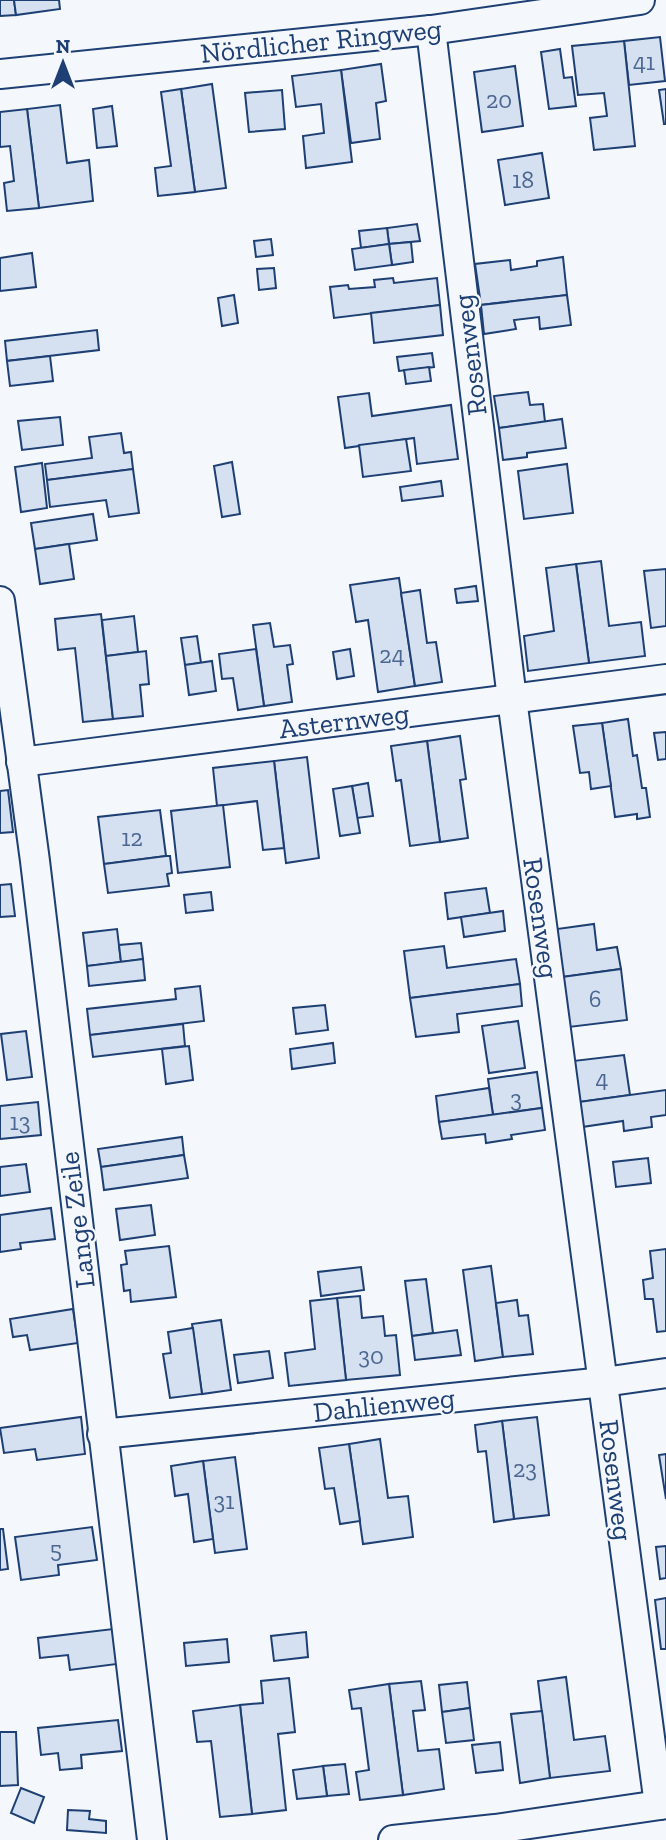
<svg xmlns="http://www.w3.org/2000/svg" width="666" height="1840" font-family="'Zilla Slab',serif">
	<rect width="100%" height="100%" fill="#f4f7fb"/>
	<g fill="#d5e0f0" stroke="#1d3f73" stroke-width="2">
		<polygon points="0,0 14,0 16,15 0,16"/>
		<polygon points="14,0 59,0 60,9 16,15"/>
		<polygon points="660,37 665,81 629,85 624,41"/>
		<polygon points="624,41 635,146 594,150 590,118 607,116 604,93 578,95 572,46"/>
		<polygon points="560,49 564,78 572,77 576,106 549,109 541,52"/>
		<polygon points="381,64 386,101 376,103 380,139 351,143 341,70"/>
		<polygon points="515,66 523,126 482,132 474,72"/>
		<polygon points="341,70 352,162 306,168 303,136 324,133 321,104 296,107 292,76"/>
		<polygon points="212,84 226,188 195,192 181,89"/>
		<polygon points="181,89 195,192 158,196 155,168 171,166 161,92"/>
		<polygon points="666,89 666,124 664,124 659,90"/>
		<polygon points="282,90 285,129 249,132 245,93"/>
		<polygon points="60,105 67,163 89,160 93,201 39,208 27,109"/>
		<polygon points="112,106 117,146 97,148 93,109"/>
		<polygon points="27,109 39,208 7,211 4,183 14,181 10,146 0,147 0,112"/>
		<polygon points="542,153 549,198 505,205 498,160"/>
		<polygon points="417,224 420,241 389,244 387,228"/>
		<polygon points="387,228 389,244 361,248 359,231"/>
		<polygon points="271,239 273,255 256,257 254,241"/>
		<polygon points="411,242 413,262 392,265 389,244"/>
		<polygon points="389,244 392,265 355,270 352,249"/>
		<polygon points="32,253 36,287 0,291 0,258"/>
		<polygon points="563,257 567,295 481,305 475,264 510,260 511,270 537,266 537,261"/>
		<polygon points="274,268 276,288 259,290 257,269"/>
		<polygon points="393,278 394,283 437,278 440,305 334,318 330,287 348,285 349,289 375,287 374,280"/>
		<polygon points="234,295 238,323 222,326 218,298"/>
		<polygon points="567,295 571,325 540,329 539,317 514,320 516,329 484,334 481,305"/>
		<polygon points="440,305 443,335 374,343 371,313"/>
		<polygon points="97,330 99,350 7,361 5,341"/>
		<polygon points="432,353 434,367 399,371 397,357"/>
		<polygon points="50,356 53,381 10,386 7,361"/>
		<polygon points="429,367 431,381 406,384 404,370"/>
		<polygon points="528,392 530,405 543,404 545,422 499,428 494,396"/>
		<polygon points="369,393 372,416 451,405 458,459 417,464 414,438 345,448 338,397"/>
		<polygon points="60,417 63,445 22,450 18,421"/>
		<polygon points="562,419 566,448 527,453 527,457 503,460 499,428"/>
		<polygon points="121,433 124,453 131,452 133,469 47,480 45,464 92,458 89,437"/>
		<polygon points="406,439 411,471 363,477 359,445"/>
		<polygon points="232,462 240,514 222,517 214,466"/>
		<polygon points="42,463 47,508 21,512 15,467"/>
		<polygon points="567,464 573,513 524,519 518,471"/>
		<polygon points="133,469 139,513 109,517 106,500 50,507 47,480"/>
		<polygon points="441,481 443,496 402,501 400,487"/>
		<polygon points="93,514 97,540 35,549 31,523"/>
		<polygon points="69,544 74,579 40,584 35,549"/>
		<polygon points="601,561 609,626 641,622 645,656 589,663 576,564"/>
		<polygon points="576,564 589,663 528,671 524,636 554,631 546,568"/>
		<polygon points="666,569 666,626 651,628 644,571"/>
		<polygon points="399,578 415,686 378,692 368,620 356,622 350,585"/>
		<polygon points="476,586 478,601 457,603 455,589"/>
		<polygon points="420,590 427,643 436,642 442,682 415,686 401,593"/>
		<polygon points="101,614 113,719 83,722 75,648 58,650 55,619"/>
		<polygon points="134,616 138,652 106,656 102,620"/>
		<polygon points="270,623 274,647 290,645 293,664 287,665 292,702 264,706 253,625"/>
		<polygon points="197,636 201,663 185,665 181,638"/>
		<polygon points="256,649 264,706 238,710 233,678 222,679 219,654"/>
		<polygon points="350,649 354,676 337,679 333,652"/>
		<polygon points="146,651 149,684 140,685 143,716 113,719 106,656"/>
		<polygon points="212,661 216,691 189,695 185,665"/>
		<polygon points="628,719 633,756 637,755 642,788 646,788 650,817 637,819 637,814 615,817 602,723"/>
		<polygon points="602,723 611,786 591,789 589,772 580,773 573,726"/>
		<polygon points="666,732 666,759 658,760 654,733"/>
		<polygon points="460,736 466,779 460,780 468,838 440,842 427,741"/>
		<polygon points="427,741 440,842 410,846 401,780 396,781 391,746"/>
		<polygon points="307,757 319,858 286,863 274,761"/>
		<polygon points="274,761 284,848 263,850 257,801 217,806 213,768"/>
		<polygon points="368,783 373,816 357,818 352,786"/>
		<polygon points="352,786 360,833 340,836 333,789"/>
		<polygon points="8,790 13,832 0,833 0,791"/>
		<polygon points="223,805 230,867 178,873 171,811"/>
		<polygon points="160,810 166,856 104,864 98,817"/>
		<polygon points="166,856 170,856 172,873 167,874 169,886 108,893 104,864"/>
		<polygon points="11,884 15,916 0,917 0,885"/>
		<polygon points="486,888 490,913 448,919 445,893"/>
		<polygon points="211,892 213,910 186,913 184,895"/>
		<polygon points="503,911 505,931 464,937 461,917"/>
		<polygon points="594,924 597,950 617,947 621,969 562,977 557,929"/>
		<polygon points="117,929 121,962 87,966 83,933"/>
		<polygon points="141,943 143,959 121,962 119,945"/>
		<polygon points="444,946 447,968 516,959 520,984 410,998 404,951"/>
		<polygon points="143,959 145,980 89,986 87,966"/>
		<polygon points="621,969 627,1020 569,1027 562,977"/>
		<polygon points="520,984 522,1006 457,1014 459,1032 416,1037 410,998"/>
		<polygon points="200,986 204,1021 90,1035 87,1009 176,999 175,989"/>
		<polygon points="325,1005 328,1030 296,1034 293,1008"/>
		<polygon points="518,1021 525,1068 489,1073 482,1026"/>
		<polygon points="183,1024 185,1046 93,1057 90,1035"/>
		<polygon points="26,1031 32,1077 7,1080 1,1034"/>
		<polygon points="333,1043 335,1063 292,1069 290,1049"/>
		<polygon points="189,1046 193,1080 166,1084 162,1049"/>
		<polygon points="624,1055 630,1095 579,1102 573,1061"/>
		<polygon points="537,1072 542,1108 493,1115 488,1079"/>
		<polygon points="489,1088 493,1115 439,1122 436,1096"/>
		<polygon points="666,1090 666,1115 651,1117 652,1127 624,1131 623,1121 582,1127 579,1102"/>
		<polygon points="38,1102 41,1135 0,1139 0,1106"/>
		<polygon points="542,1108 545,1130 511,1135 512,1139 486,1143 485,1134 442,1139 439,1122"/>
		<polygon points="182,1137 184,1155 101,1167 98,1149"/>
		<polygon points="184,1155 188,1178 104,1190 101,1167"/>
		<polygon points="648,1158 651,1183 616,1187 613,1162"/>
		<polygon points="26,1164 30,1192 0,1196 0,1167"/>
		<polygon points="151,1205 155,1235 120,1240 116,1209"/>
		<polygon points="51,1208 55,1239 20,1243 21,1249 0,1252 0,1215"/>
		<polygon points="169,1246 176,1297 131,1302 130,1290 124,1291 121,1265 127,1264 125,1251"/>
		<polygon points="666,1249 666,1331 657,1332 653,1299 645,1299 643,1280 653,1278 650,1251"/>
		<polygon points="491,1266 503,1357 475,1361 463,1270"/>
		<polygon points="361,1267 364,1290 321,1296 318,1272"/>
		<polygon points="426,1279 433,1333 412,1336 405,1281"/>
		<polygon points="360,1296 362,1318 383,1316 385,1336 396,1335 400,1375 346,1380 337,1298"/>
		<polygon points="337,1298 346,1380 289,1386 285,1353 315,1349 310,1301"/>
		<polygon points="517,1300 519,1316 528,1315 533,1354 503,1357 496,1303"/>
		<polygon points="73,1309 78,1343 30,1350 27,1335 13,1337 10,1319"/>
		<polygon points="221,1320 231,1390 202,1394 192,1324"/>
		<polygon points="193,1328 202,1394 170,1398 163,1354 171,1353 168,1332"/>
		<polygon points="457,1330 461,1355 415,1360 412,1336"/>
		<polygon points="269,1351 273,1378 238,1383 234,1355"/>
		<polygon points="81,1417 85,1454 37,1460 35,1449 4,1453 0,1428"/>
		<polygon points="537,1417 549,1515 514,1519 502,1421"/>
		<polygon points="502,1421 514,1519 494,1522 486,1451 478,1452 475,1425"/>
		<polygon points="380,1439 388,1498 408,1496 413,1537 363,1544 349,1444"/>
		<polygon points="349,1444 360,1521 340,1524 334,1488 325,1489 319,1448"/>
		<polygon points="666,1454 666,1499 659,1455"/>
		<polygon points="235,1457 247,1549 215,1553 203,1461"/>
		<polygon points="203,1461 213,1539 194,1542 188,1494 175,1496 171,1466"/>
		<polygon points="92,1527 97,1560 58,1565 59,1575 21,1580 15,1537"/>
		<polygon points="0,1529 3,1529 8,1569 0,1570"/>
		<polygon points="666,1546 666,1578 660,1579 656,1547"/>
		<polygon points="666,1598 666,1649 661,1649 655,1600"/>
		<polygon points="113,1629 117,1664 70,1670 68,1655 40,1658 38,1638"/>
		<polygon points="306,1632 308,1657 274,1661 271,1636"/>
		<polygon points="227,1639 229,1662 186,1666 184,1643"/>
		<polygon points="566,1677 574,1740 605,1736 610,1771 550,1778 538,1681"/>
		<polygon points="289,1678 295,1732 278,1734 286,1810 252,1814 240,1705 263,1703 261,1681"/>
		<polygon points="421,1681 425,1710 413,1711 418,1751 439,1749 444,1789 403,1795 389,1684"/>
		<polygon points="467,1682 470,1708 442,1712 439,1685"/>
		<polygon points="389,1684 403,1795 360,1800 356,1772 369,1770 361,1708 352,1709 349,1690"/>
		<polygon points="240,1705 252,1814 220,1817 211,1741 197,1742 193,1711"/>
		<polygon points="470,1708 474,1740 446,1743 442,1712"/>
		<polygon points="542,1711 550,1778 520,1783 511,1714"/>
		<polygon points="118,1720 122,1751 81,1755 82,1768 60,1770 58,1753 41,1755 38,1728"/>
		<polygon points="0,1732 16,1732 18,1785 0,1786"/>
		<polygon points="500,1742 503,1770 476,1773 472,1745"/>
		<polygon points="345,1764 349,1794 327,1796 323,1766"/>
		<polygon points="323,1766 327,1796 297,1799 293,1770"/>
		<polygon points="21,1788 44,1797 34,1823 11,1813"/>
		<polygon points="68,1810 90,1811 89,1819 106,1821 106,1833 67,1830"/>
	</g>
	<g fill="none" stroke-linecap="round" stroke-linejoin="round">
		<g stroke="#1d3f73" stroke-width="32">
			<g id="street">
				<polyline points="431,30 512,699 659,1805"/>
				<polyline points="0,74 431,30 640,0"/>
				<polyline points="0,601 35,861 152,1840"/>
				<polyline points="21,762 666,679"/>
				<polyline points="102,1434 604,1382 666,1373"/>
				<polyline points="393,1840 495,1829 666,1804"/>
			</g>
		</g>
		<use href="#street" stroke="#f4f7fb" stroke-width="28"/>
	</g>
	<g text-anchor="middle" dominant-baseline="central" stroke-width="5" stroke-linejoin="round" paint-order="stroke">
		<g font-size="24" fill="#4b6792">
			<text x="644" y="61">41</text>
			<text x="499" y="99">20</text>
			<text x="523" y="179">18</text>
			<text x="392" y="654">24</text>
			<text x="132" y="837">12</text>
			<text x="595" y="998">6</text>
			<text x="602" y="1078">4</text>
			<text x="516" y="1098">3</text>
			<text x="20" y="1121">13</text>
			<text x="371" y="1355">30</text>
			<text x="525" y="1468">23</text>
			<text x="224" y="1500">31</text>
			<text x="56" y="1549">5</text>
		</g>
		<g font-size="28" fill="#1d3f73" stroke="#f4f7fb">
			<text transform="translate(321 41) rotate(-6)">Nördlicher Ringweg</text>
			<text transform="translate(470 355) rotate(-97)">Rosenweg</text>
			<text transform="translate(344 721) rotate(-7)">Asternweg</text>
			<text transform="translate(541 918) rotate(82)">Rosenweg</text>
			<text transform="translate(77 1220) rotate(-97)">Lange Zeile</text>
			<text transform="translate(384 1405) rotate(-6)">Dahlienweg</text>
			<text transform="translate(616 1480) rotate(83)">Rosenweg</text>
		</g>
	</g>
	<g transform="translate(63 63)" stroke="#f4f7fb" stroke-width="5" paint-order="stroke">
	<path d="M0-5L12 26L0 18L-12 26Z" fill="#1d3f73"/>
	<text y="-10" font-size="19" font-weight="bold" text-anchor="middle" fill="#1d3f73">N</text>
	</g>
</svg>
